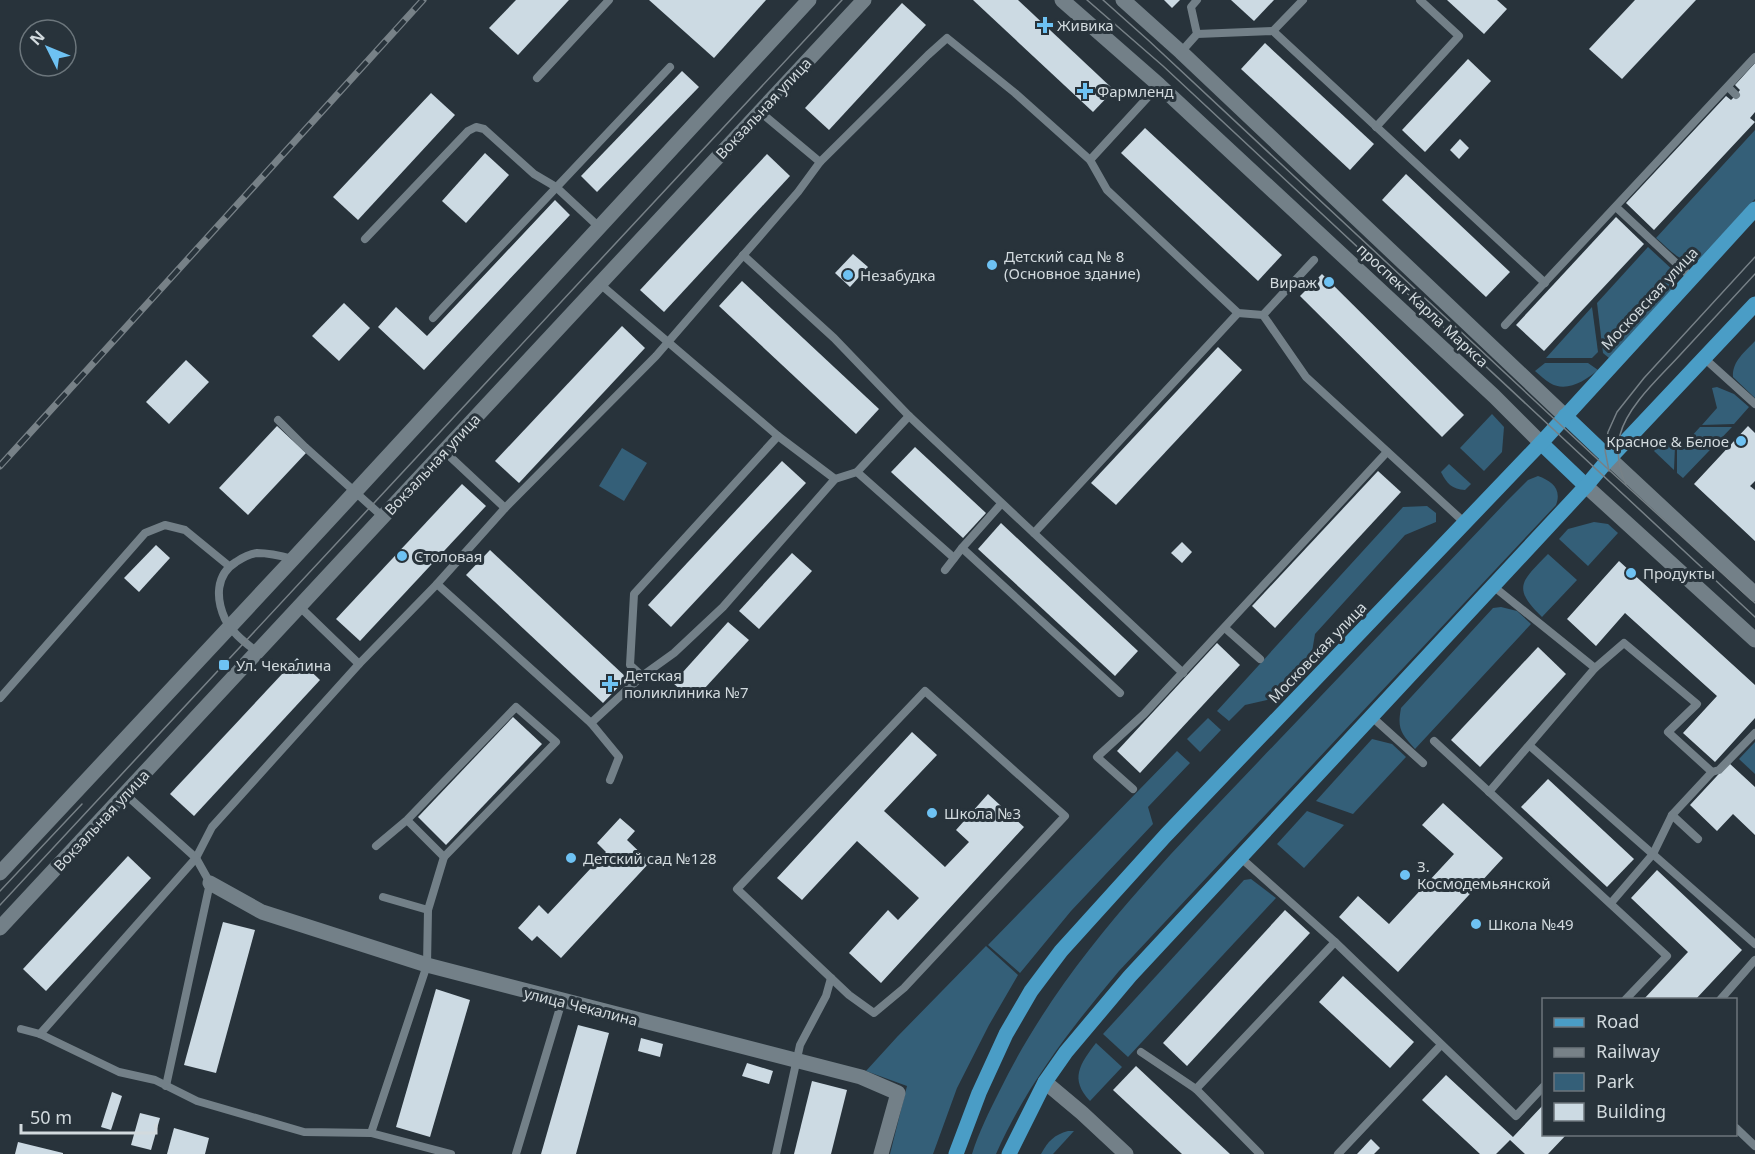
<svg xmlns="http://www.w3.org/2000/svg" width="1755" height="1154" font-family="'Noto Sans',sans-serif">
	<rect width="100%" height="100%" fill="#28333b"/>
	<g fill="#345f78">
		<path d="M1755,130V199L1699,259C1681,266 1670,249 1656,238Z"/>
		<polygon points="1648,247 1676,273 1676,285 1609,358 1603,353 1597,303"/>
		<polygon points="1592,307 1598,352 1592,358 1546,358"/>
		<path d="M1755,341V398L1733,377C1732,361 1745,352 1755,341Z"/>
		<path d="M1545,363H1588L1598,370C1585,381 1566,393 1550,383C1545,380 1540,375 1535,371Z"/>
		<polygon points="1717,387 1734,394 1749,407 1734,424 1702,425 1717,408 1712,388"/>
		<polygon points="1492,414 1504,427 1502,452 1484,471 1460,448"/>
		<polygon points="1700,427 1732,427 1683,478 1677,473 1677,447 1681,448"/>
		<polygon points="1662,443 1675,446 1674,470 1654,451"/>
		<polygon points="622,448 647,463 624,501 599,486"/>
		<path d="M1449,464L1471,484L1465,490C1452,489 1447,484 1441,472Z"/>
		<path d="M1538,476C1552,481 1562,489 1556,505L1119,971C1071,1028 1026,1086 996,1154H972C979,1132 989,1112 999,1092C1061,964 1162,863 1259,761C1342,674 1424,588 1507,501L1528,480Z"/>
		<polygon points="1427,506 1436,513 1436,522 1405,535 1315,634 1311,658 1267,700 1245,705 1229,721 1217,711 1403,507"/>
		<polygon points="1594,522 1608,524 1618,533 1588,566 1559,539 1568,529"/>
		<path d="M1548,554L1577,580L1542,617C1511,587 1522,581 1548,554Z"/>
		<path d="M1501,607L1517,611L1531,624L1415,749C1401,733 1397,729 1401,708L1493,608Z"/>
		<polygon points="1208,718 1221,730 1200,752 1187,739"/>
		<polygon points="1372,739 1392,744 1406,757 1353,814 1316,801"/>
		<polygon points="1755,742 1755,774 1739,759"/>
		<polygon points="1177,751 1190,763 1148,807 1153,824 1071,911 1020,973 988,945"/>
		<polygon points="1307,811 1344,825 1304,868 1277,844"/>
		<polygon points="1251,879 1276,898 1128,1057 1103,1034 1244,880"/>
		<polygon points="986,946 1018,975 989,1025 957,1088 933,1154 890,1154 907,1086 866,1071 897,1037"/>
		<path d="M1096,1043L1122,1067L1090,1101C1069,1079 1080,1064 1096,1043Z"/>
		<path d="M1068,1131H1074L1053,1154H1041C1048,1141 1054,1135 1068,1131Z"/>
	</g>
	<g fill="#ccdae3">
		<polygon points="516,0 569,0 518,55 489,28"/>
		<polygon points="649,0 766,0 714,58"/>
		<polygon points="973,0 1018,0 1114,90 1093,112"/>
		<polygon points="1164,0 1180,0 1172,8"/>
		<polygon points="1231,0 1274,0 1254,21"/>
		<polygon points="1447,0 1497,0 1507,9 1484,34"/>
		<polygon points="1635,0 1696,0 1622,79 1589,49"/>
		<polygon points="902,3 926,25 829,130 805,108"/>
		<polygon points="1265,43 1374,144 1350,170 1241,69"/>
		<polygon points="1468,59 1491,81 1425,152 1402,130"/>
		<polygon points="1755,63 1755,112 1750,118 1755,122 1654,230 1626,203 1726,96 1731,100 1736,95 1740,90 1735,85"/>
		<polygon points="682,71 699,87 597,192 581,176"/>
		<polygon points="431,93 455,115 358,220 333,197"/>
		<polygon points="1145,128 1282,255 1258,281 1121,153"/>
		<polygon points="1460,139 1469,148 1459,159 1450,150"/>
		<polygon points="485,153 509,175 466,223 442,201"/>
		<polygon points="767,154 790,176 664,312 640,290"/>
		<polygon points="1406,174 1510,272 1486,297 1382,200"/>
		<polygon points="555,200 570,215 424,370 378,327 396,307 427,336"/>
		<polygon points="1616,217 1644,244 1544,351 1516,325"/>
		<polygon points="853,254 868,267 850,287 835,273"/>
		<polygon points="1322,274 1464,415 1442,437 1300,296"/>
		<polygon points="742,281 879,409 856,434 719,306"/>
		<polygon points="344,303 370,328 339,361 312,336"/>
		<polygon points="622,326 645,348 519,483 495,461"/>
		<polygon points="1218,347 1242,370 1116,505 1091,483"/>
		<polygon points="186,360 209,382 169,424 146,402"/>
		<polygon points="277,426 306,453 248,515 219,488"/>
		<polygon points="1748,426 1755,433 1755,481 1750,486 1755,490 1755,541 1694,484"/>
		<polygon points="915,447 986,513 963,538 891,472"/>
		<polygon points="782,461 806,483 671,627 648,605"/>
		<polygon points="1378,471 1401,492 1275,628 1252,606"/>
		<polygon points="462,484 486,506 360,641 336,619"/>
		<polygon points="1001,523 1138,651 1115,676 978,549"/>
		<polygon points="1182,542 1192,552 1182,563 1171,553"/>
		<polygon points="156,545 170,558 139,592 124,578"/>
		<polygon points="490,550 627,678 603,703 466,575"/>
		<polygon points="792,553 812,571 759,629 739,611"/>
		<polygon points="1619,561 1755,685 1755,718 1715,762 1683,733 1717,696 1625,613 1596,646 1567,619"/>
		<polygon points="728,622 749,640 693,701 673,683"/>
		<polygon points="1217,643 1240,665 1140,773 1117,751"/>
		<polygon points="1538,647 1566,674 1480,767 1451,740"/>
		<polygon points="297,658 320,680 194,816 170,794"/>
		<polygon points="513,717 542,744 446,845 418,817"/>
		<polygon points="912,732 937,755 884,811 945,867 969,842 956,830 988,794 1024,827 881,983 849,953 888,910 898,920 919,898 857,841 802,900 777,878"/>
		<polygon points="1729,763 1755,787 1755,835 1733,814 1717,831 1690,805"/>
		<polygon points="1548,779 1634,859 1607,887 1521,807"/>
		<polygon points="1443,803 1503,858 1398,972 1339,917 1358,896 1389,924 1454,854 1422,825"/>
		<polygon points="620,818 635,831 627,840 650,862 561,958 537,936 532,941 518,928 539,905 548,914 606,852 597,843"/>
		<polygon points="128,856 151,878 46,991 23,969"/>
		<polygon points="1657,870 1742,950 1695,1000 1643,1000 1688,952 1631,898"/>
		<polygon points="1285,910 1310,933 1187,1066 1163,1043"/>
		<polygon points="223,922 255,930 216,1073 184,1065"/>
		<polygon points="1343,976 1414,1042 1390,1068 1319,1002"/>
		<polygon points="436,989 470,1000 430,1137 396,1127"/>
		<polygon points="578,1025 609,1033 576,1154 541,1154"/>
		<polygon points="641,1038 663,1044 660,1057 638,1051"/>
		<polygon points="747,1063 773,1071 769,1084 742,1076"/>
		<polygon points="1136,1066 1230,1154 1182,1154 1113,1090"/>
		<polygon points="1446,1075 1513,1137 1544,1104 1544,1134 1567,1134 1548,1154 1525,1154 1510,1140 1496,1154 1480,1154 1422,1100"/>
		<polygon points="812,1081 847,1090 831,1154 794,1154"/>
		<polygon points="112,1092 122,1096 111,1130 101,1127"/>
		<polygon points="140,1113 160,1118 151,1150 131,1145"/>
		<polygon points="174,1128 209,1138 205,1154 167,1154"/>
		<polygon points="1371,1139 1380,1148 1374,1154 1357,1154"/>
		<polygon points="18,1142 63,1153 63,1154 15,1154"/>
	</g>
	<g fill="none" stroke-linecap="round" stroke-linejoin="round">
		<g stroke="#738088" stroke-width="8">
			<polyline points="1273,31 1303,0"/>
			<polyline points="1197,34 1273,31 1545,283"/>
			<polyline points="1181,52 1197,34 1191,7 1197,0"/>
			<polyline points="537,78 609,0"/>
			<polyline points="1728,87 1736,95"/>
			<polyline points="759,111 820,162"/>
			<polyline points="1376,127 1459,36 1420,0"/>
			<polyline points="1090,160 1159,85"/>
			<polyline points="1616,207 1692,278"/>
			<polyline points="365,239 468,131 476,127 484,129 534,174 556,187 599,227"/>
			<polyline points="743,255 834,338 909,416 1183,673"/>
			<polyline points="600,284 778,436 835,479"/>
			<polyline points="1263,315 1314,260"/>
			<polyline points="433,318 670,67"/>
			<polyline points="1505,325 1755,57"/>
			<polyline points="1704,358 1755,404"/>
			<polyline points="278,420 305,447 383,517"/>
			<polyline points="444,451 505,508"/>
			<polyline points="857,472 954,558"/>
			<polyline points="1034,533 1238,313"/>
			<polyline points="962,548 1120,693"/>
			<polyline points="945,570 962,548 1001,504"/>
			<polyline points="437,584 591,723 619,757 610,780"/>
			<polyline points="300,607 359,664"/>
			<polyline points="1225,628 1260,659"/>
			<path d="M257,652C246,643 232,633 225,619C216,599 215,575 236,562C242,558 250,554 257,553C269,553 282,556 293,559"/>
			<polyline points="1595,668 1624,643 1697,704 1668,732 1712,772"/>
			<polyline points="642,676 630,665 634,594 778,436"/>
			<polygon points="925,691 1065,816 904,988 874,1013 849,995 737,889"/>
			<polyline points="0,698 145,533 165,525 185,530 229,566"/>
			<polyline points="1372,717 1423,763"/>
			<polyline points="591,723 642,676 674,653 723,607 835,479 857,472 909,416"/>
			<polyline points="1434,741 1667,956 1625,1000"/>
			<polyline points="1530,746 1755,944"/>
			<polyline points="1133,789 1097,757 1144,714 1387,452"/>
			<polyline points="1489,792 1595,668 1493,586"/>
			<polyline points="125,794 196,858 210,883 166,1086"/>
			<polyline points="1672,815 1698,839"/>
			<polyline points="376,846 407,820 516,707 556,742 444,857 407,820"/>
			<polyline points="1241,858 1335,942 1516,1116 1544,1086"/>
			<polyline points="1611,903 1653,854 1672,815 1712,772 1719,770 1755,733"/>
			<polyline points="428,910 444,857"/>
			<polyline points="1720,1000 1755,960"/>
			<polyline points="21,1029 40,1034 119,1072 155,1080 197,1101 304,1132 371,1133 451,1154"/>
			<polyline points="40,1034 196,858 212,827 359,664 437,584 505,508 656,356 798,192 820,162 928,55 947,38 1015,93 1090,160 1107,190 1238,313 1263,315 1306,377 1465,523"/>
			<polyline points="1141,1052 1196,1089 1260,1154"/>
			<polyline points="1196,1089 1335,942"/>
			<polyline points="1736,1128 1755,1146"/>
			<polyline points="371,1133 427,965 428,910 383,897"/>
			<polyline points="516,1154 562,1001"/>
			<polyline points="776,1154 800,1045 826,996 831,978"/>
			<polyline points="1338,1154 1441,1045"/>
		</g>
		<g stroke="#738088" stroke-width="15">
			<polyline points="210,883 262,912 427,965 861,1077 898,1093 881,1154"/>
			<polyline points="1045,1082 1082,1113 1126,1154"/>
		</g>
		<g stroke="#738088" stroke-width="15">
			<polyline points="1062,0 1159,85 1494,396 1541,443"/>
			<polyline points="1123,0 1181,52 1565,416"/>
			<polyline points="1609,458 1755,594"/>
			<polyline points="1586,486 1755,640"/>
			<polyline points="0,873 293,559 809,0"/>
			<polyline points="0,928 864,0"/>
		</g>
		<g stroke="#4a9dc6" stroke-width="15">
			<polyline points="1565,416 1609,458"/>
			<polyline points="1541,443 1586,486"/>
			<polyline points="956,1154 979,1093 1006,1034 1031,991 1061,951 1166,835 1541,443 1755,209"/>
			<polyline points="1009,1154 1045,1082 1066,1052 1130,976 1586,486 1607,461 1755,304"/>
		</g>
		<g stroke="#778187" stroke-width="1.5">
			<polyline points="1087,0 1163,66 1755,617"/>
			<polyline points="1103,0 1148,40 1608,469 1755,603"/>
			<polyline points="1609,471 1605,450 1608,432 1617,412 1644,378 1755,257"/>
			<path d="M1626,484C1619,470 1616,451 1620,435C1627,406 1661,376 1680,355C1705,328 1730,301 1755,274"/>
			<polyline points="0,891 82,804"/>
			<polyline points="0,905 842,0"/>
		</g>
		<g stroke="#778187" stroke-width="7">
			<polyline id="rail" points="0,466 423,0"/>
		</g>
		<use href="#rail" stroke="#28333b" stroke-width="4.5" stroke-dasharray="14" stroke-linecap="butt"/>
	</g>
	<g fill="#6ec2f3" stroke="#28333b" stroke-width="2">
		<path d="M1042 16h6v6h6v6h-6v6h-6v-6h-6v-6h6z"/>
		<path d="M1082 82h6v6h6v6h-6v6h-6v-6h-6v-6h6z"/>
		<circle cx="992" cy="265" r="6"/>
		<circle cx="848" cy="275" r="6"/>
		<circle cx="1329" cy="282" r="6"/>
		<circle cx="1741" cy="441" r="6"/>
		<circle cx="402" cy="556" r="6"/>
		<circle cx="1631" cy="573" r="6"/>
		<rect x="218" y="659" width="12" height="12" rx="3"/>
		<path d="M607 675h6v6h6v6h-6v6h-6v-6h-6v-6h6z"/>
		<circle cx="932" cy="813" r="6"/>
		<circle cx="571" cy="858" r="6"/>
		<circle cx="1405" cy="875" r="6"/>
		<circle cx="1476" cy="924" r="6"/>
	</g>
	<g text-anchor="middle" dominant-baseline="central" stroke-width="6" stroke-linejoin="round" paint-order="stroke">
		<g font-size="15" fill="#d2dade" stroke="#28333b" text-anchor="start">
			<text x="1057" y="25">Живика</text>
			<text x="1097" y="91">Фармленд</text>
			<text x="1004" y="256">Детский сад № 8<tspan x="1004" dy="17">(Основное здание)</tspan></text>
			<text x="860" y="275">Незабудка</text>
			<text x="1317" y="282" text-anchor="end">Вираж</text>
			<text x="1729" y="441" text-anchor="end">Красное &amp; Белое</text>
			<text x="414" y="556">Столовая</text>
			<text x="1643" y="573">Продукты</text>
			<text x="236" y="665">Ул. Чекалина</text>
			<text x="624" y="675">Детская<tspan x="624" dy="17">поликлиника №7</tspan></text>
			<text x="944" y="813">Школа №3</text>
			<text x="583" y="858">Детский сад №128</text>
			<text x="1417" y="866">З.<tspan x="1417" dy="17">Космодемьянской</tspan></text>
			<text x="1488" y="924">Школа №49</text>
		</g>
		<g font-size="15" fill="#d2dade" stroke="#28333b">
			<text transform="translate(763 108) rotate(-47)">Вокзальная улица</text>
			<text transform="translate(1649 298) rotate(-47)">Московская улица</text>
			<text transform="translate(1423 305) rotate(43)">проспект Карла Маркса</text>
			<text transform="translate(432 464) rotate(-47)">Вокзальная улица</text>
			<text transform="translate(1317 652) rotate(-46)">Московская улица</text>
			<text transform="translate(101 820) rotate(-47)">Вокзальная улица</text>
			<text transform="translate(581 1006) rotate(14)">улица Чекалина</text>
		</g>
	</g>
	<rect x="1542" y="998" width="195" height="138" fill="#28333b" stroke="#6c767c" stroke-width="1.5"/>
	<rect x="1554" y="1018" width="30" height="9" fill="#4a9dc6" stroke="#6c767c" stroke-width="1.5"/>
	<text x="1596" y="1028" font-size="18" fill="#d2dade">Road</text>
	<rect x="1554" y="1048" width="30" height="9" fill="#778187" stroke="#6c767c" stroke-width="1.5"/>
	<text x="1596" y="1058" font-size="18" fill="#d2dade">Railway</text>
	<rect x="1554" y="1073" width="30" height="18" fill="#345f78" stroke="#6c767c" stroke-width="1.5"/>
	<text x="1596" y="1088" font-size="18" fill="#d2dade">Park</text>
	<rect x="1554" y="1103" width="30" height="18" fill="#ccdae3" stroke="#6c767c" stroke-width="1.5"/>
	<text x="1596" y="1118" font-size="18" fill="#d2dade">Building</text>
	<g transform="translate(48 48) rotate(313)"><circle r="28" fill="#28333b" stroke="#6c767c" stroke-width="1.5"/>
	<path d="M0-4.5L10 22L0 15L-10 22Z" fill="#6ec2f3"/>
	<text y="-9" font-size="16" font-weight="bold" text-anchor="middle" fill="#d2dade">N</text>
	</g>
	<path d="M21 1124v9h135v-9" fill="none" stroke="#d2dade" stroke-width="3"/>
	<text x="30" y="1124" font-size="18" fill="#d2dade" stroke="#28333b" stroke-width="4.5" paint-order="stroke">50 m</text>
</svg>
